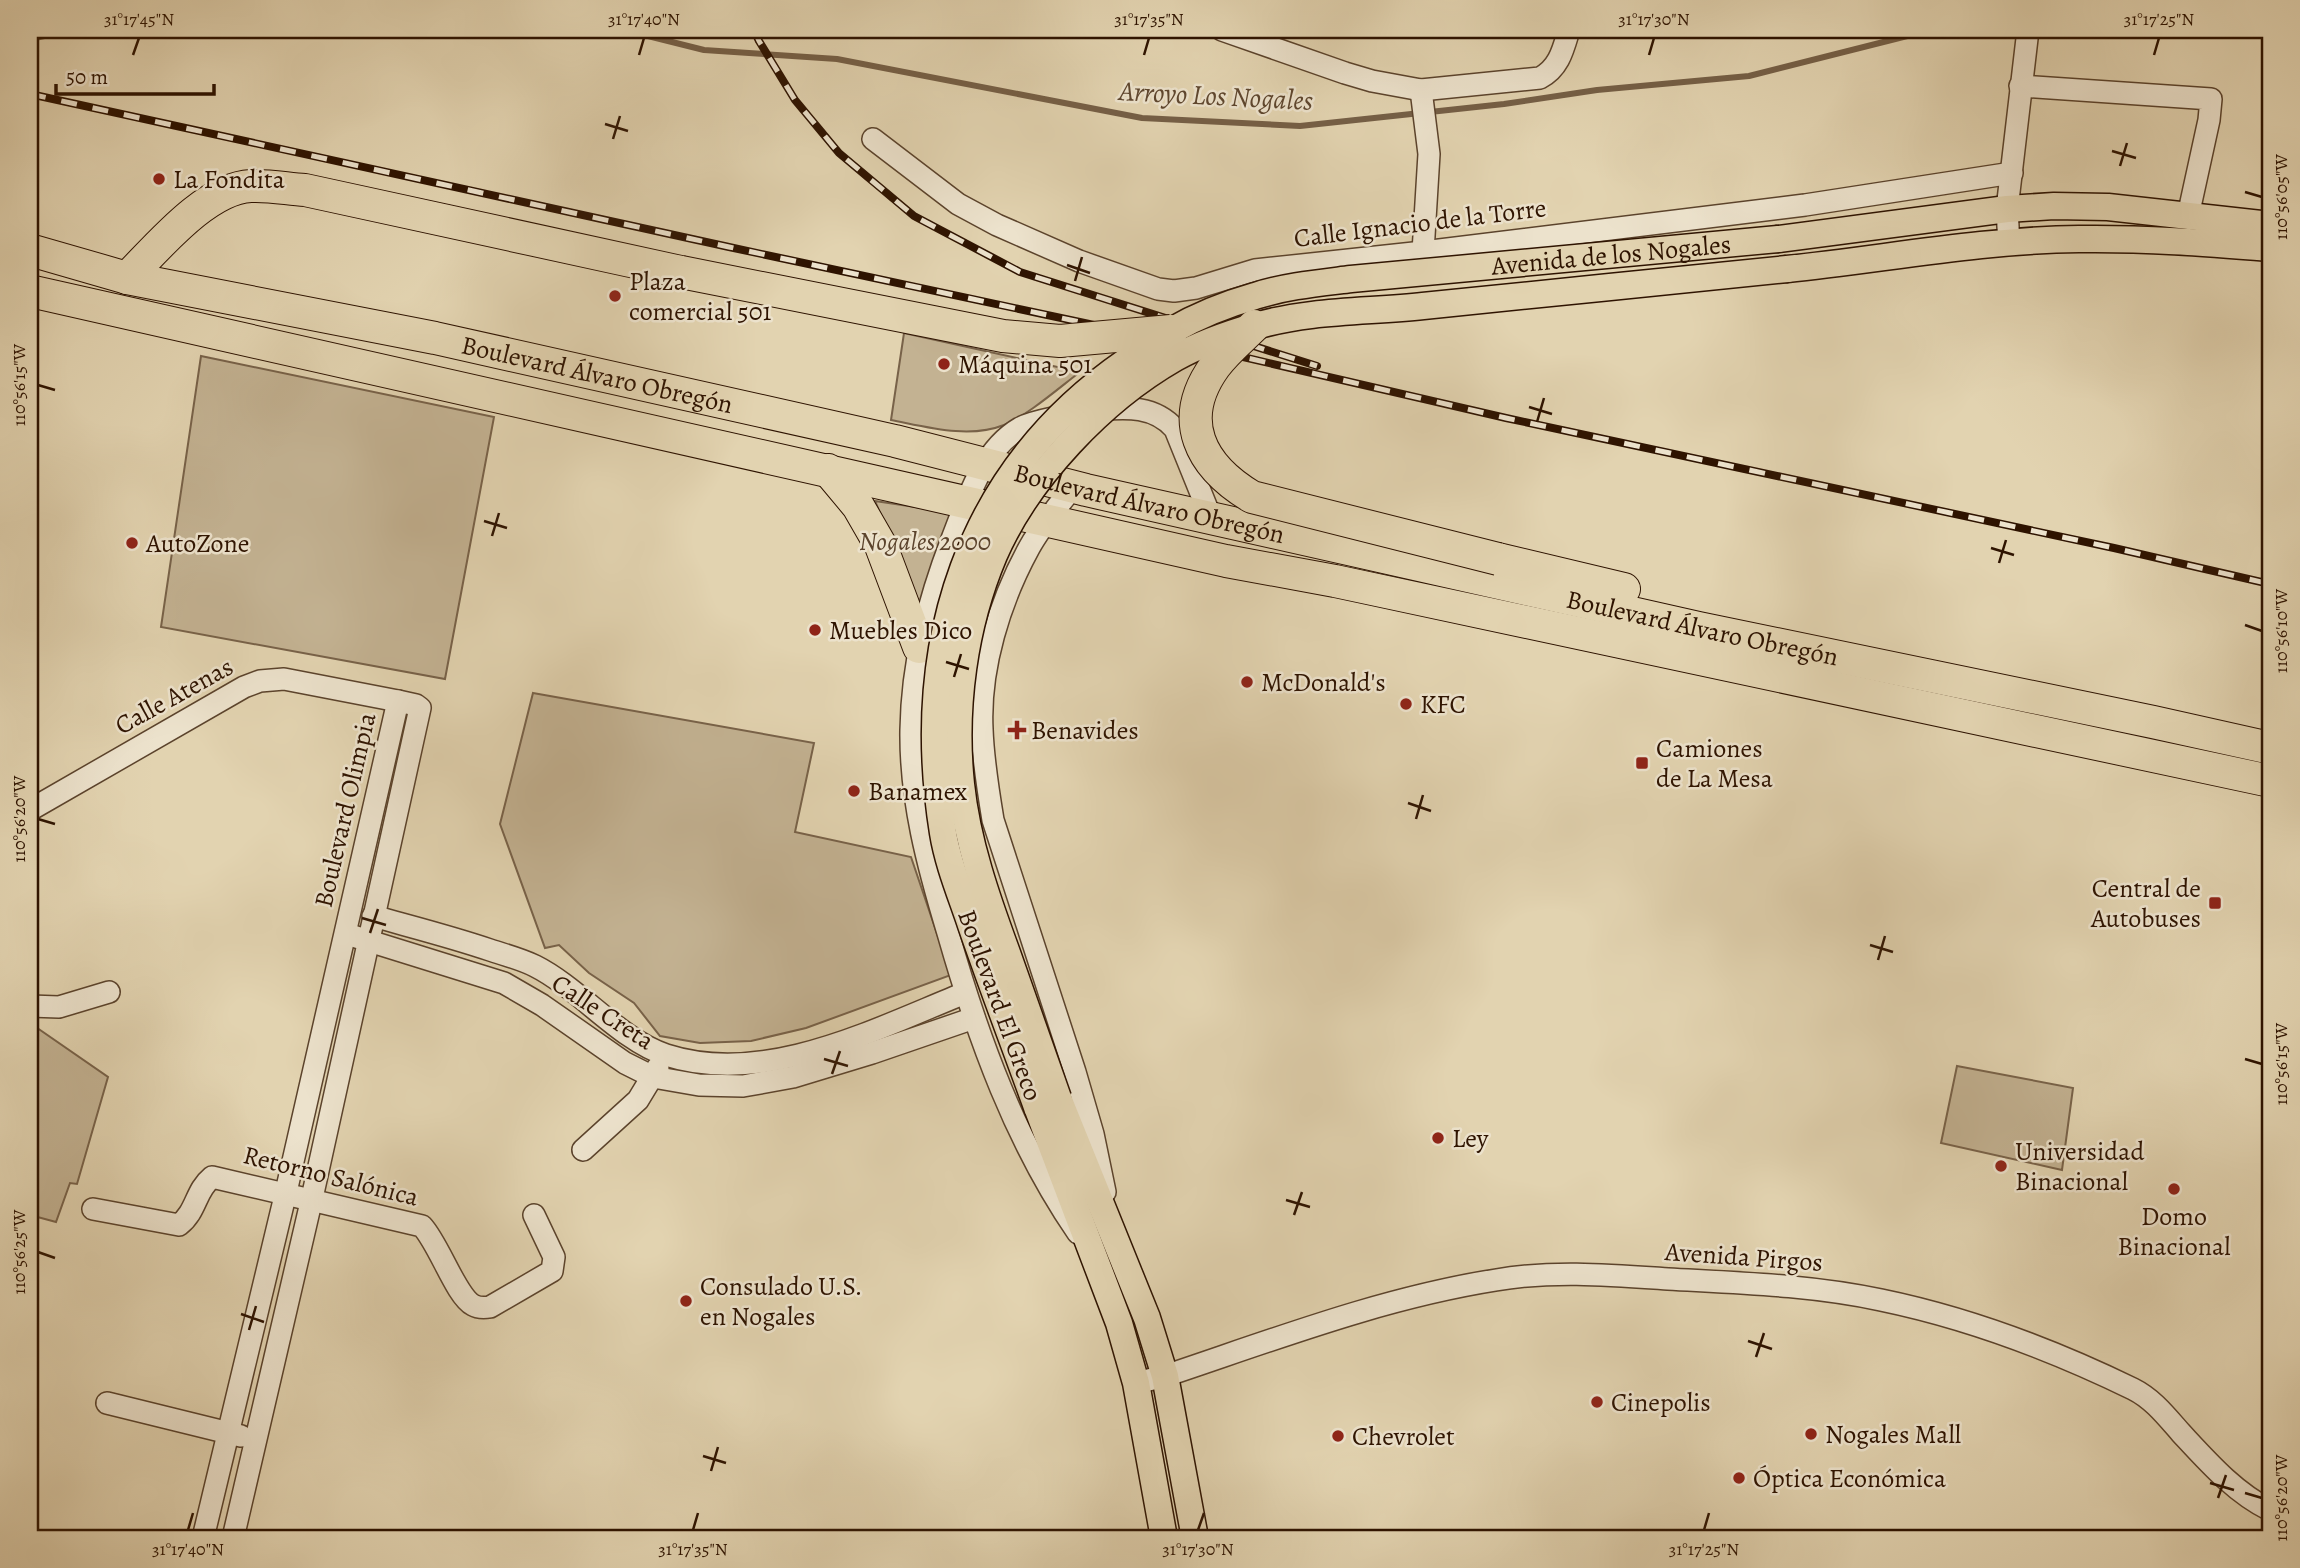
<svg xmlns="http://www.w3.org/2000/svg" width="2300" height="1568" font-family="Alegreya,serif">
	<rect width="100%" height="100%" fill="#e2d3b0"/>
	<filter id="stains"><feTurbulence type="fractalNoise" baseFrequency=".00286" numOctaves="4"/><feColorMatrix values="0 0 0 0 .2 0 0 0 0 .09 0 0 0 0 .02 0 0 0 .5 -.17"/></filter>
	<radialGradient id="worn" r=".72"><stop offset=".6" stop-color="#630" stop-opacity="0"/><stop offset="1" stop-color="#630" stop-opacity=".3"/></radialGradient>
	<g fill="#c3b292" stroke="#786249" stroke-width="2">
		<path d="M904,333L1080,372C1060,387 1027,416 1004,425C969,439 927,427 891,420Z"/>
		<polygon points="201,356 494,417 445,679 161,627"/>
		<polygon points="875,501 969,515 924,632 903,567"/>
		<polygon points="533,693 814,743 795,832 911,857 951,975 806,1028 751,1041 700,1043 660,1036 634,1003 589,973 559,945 545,948 500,824"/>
		<polygon points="30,1023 108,1077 77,1184 70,1183 56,1222 30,1215"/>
		<polygon points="1957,1066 2073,1088 2062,1170 1941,1143"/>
	</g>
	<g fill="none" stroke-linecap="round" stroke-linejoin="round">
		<g stroke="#755f46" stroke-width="6">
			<polyline points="624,30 704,50 837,59 1142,118 1300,126 1504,104 1597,90 1749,76 1931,30"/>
			<polyline points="30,39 73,30"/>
		</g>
		<g stroke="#5b432c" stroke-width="24">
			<g id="minor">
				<path d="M1222,30L1345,73L1372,81L1421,90L1540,78C1559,68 1563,50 1569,30"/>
				<polyline points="2020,86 2211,99 2209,120 2188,216"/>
				<polyline points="1421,90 1429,154 1423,252"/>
				<polyline points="873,139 958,204 997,225 1079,261 1158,289 1174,291 1196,288 1255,270 1423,252 1805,205 2012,173"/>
				<polyline points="2009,244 2007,209 2028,30"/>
				<path d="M1098,410C1127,407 1155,406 1175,429L1211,518"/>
				<path d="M1066,415C1051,419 1033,421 1020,428C982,450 967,501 952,539C928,602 912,663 911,730C910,800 928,867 948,933C978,1038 1016,1143 1078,1233"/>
				<path d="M1073,487C1058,506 1041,526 1029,548C1000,601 979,668 982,729C983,759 988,790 993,820L1075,1072L1093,1134L1105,1192"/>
				<polyline points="30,810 244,687 260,681 284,679 398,701 416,705 420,708 312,1198 233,1538"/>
				<path d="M373,916C412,927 452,937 490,950C505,955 521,959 535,966C579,988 620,1040 666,1055C765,1087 875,1029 965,993"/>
				<polyline points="353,936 504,983 542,1005 625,1063 653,1077 699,1085 743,1086 793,1077 872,1053 974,1018"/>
				<polyline points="30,1006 59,1007 109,992"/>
				<polyline points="583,1150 638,1100 658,1067"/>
				<path d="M93,1209L179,1225C197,1211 195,1191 212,1177L422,1226C439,1244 456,1296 473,1305C478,1308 484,1308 490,1307L552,1271L554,1257L534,1215"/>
				<path d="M1136,1383L1165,1376C1273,1340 1382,1298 1496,1280C1552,1270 1611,1275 1668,1279C1739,1283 1811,1285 1881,1300C1968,1318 2053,1350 2133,1389C2153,1399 2166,1416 2181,1433C2207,1461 2235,1493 2270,1510"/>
				<polyline points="107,1403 241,1436"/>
				<polyline points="203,1538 286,1192 398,701"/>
			</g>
		</g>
		<g stroke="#2e1300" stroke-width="29">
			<g id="major">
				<polyline points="1778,239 2007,209 2054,206 2108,207 2270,225"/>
				<path d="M1787,269C1884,259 1981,240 2079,239C2143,238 2207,243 2270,248"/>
				<polyline points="1058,1098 1147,1318 1165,1376 1195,1538"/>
				<polyline points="1037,1107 1119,1323 1136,1383 1164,1538"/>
			</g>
		</g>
		<g stroke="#2e1300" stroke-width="34">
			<g id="highway">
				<path id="s1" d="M30,250L127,278L435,338L895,441L1086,490L1699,628L2153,722L2270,748"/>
				<path d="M127,278C158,247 206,188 251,186C269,185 288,189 305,190L681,272"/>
				<polyline points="30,291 1226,561 1335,581 2270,781"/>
				<polyline points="828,470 858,506 881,546 919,647"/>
				<polyline points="1498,559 1624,589"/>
			</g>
		</g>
		<use href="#minor" stroke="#ece2cc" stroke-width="21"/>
		<use href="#major" stroke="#e2d3b0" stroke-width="26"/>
		<use href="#highway" stroke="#e2d3b0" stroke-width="32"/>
		<g stroke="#2e1300" stroke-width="8">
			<g id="rail">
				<polyline points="754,30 759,41 795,100 839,153 914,216 1020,272 1317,366"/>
				<polyline points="30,94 729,247 1230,354 1506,418 2114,548 2270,584"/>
			</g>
		</g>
		<use href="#rail" stroke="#ece2cc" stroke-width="5" stroke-dasharray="16" stroke-linecap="butt"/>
		<g stroke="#2e1300" stroke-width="29" stroke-linecap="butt">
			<g id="major-bridge">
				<path d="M1058,1098C1041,1050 1024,1001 1007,953C987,899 967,842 961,784C953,708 964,626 994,555C1028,477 1102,400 1175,358C1200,344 1228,334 1256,326C1309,310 1368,312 1423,306C1544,294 1666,281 1787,269"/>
				<path id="s2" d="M1037,1107C1015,1046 992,986 971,925C961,895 948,864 943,833C913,645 966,472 1127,361C1142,351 1156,339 1171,331C1197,316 1227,304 1255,296C1286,286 1319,283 1351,279L1778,239"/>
			</g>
		</g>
		<g stroke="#2e1300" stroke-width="34" stroke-linecap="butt">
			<g id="highway-bridge">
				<polyline points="681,272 1003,336 1060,341 1171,331"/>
				<path d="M1254,326C1241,339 1226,351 1215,366C1176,420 1200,466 1252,497L1498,559"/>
			</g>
		</g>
		<use href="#major-bridge" stroke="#e2d3b0" stroke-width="26"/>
		<use href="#highway-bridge" stroke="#e2d3b0" stroke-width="32"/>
	</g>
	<path fill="none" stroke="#2e1300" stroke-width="2.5" d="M133,55L139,38M639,55L644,38M1144,55L1149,38M1649,55L1654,38M2154,55L2159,38M605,124L628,131M613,139L620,116M2112,151L2136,158M2120,166L2127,143M2245,192L2262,197M1067,265L1090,273M1075,281L1082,257M38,385L55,390M1529,407L1552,414M1537,422L1544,398M484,521L507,528M492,536L499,513M1991,548L2014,555M1999,563L2006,540M2245,625L2262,631M946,662L969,669M954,677L961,654M1408,803L1431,811M38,819L55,824M1416,819L1423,795M362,918L386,925M370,933L378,909M1870,945L1893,952M1878,960L1885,936M824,1059L848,1066M2245,1059L2262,1064M832,1074L840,1051M1286,1200L1310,1207M1294,1215L1302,1192M38,1252L55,1258M241,1314L264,1322M249,1330L256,1306M1748,1341L1772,1349M1756,1357L1764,1333M703,1456L726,1463M711,1471L718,1447M2210,1483L2234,1490M2245,1493L2262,1498M2218,1498L2226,1475M188,1530L193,1513M693,1530L698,1513M1198,1530L1204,1513M1704,1530L1709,1513"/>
	<g fill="#8f2418" stroke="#ece2cc" stroke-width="2.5">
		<circle cx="159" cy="179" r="7"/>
		<circle cx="615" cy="296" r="7"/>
		<circle cx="944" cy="364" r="7"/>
		<circle cx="132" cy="543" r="7"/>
		<circle cx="815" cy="630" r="7"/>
		<circle cx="1247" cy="682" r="7"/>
		<circle cx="1406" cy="704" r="7"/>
		<path d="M1013.5 719.5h7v7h7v7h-7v7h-7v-7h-7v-7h7z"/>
		<rect x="1635" y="756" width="14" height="14" rx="3.5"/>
		<circle cx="854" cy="791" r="7"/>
		<rect x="2208" y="896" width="14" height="14" rx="3.5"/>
		<circle cx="1438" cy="1138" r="7"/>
		<circle cx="2001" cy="1166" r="7"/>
		<circle cx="2174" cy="1189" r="7"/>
		<circle cx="686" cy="1301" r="7"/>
		<circle cx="1597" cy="1402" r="7"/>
		<circle cx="1811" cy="1434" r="7"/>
		<circle cx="1338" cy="1436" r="7"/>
		<circle cx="1739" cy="1478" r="7"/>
	</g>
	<g text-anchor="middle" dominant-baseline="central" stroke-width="5" stroke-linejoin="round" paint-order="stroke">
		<g font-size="26" fill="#2e1300" stroke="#ece2cc" text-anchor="start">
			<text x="173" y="179">La Fondita</text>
			<text x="629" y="281">Plaza<tspan x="629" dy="30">comercial 501</tspan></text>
			<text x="958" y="364">Máquina 501</text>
			<text x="146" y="543">AutoZone</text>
			<text x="829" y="630">Muebles Dico</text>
			<text x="1261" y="682">McDonald's</text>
			<text x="1420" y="704">KFC</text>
			<text x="1031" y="730">Benavides</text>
			<text x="1656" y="748">Camiones<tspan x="1656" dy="30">de La Mesa</tspan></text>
			<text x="868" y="791">Banamex</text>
			<text x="2201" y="888" text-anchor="end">Central de<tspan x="2201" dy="30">Autobuses</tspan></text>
			<text x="1452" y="1138">Ley</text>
			<text x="2015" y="1151">Universidad<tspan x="2015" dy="30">Binacional</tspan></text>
			<text x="2174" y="1216" text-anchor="middle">Domo<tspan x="2174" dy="30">Binacional</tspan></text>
			<text x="700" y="1286">Consulado U.S.<tspan x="700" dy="30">en Nogales</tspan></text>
			<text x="1611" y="1402">Cinepolis</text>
			<text x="1825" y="1434">Nogales Mall</text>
			<text x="1352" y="1436">Chevrolet</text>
			<text x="1753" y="1478">Óptica Económica</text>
		</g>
		<g font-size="26" fill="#2e1300" stroke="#ece2cc">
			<text transform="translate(1420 223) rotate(-7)">Calle Ignacio de la Torre</text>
			<text stroke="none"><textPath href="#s2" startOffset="1330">Avenida de los Nogales</textPath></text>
			<text stroke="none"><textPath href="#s1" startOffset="581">Boulevard Álvaro Obregón</textPath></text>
			<text stroke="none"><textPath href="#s1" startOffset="1148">Boulevard Álvaro Obregón</textPath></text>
			<text stroke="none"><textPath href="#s1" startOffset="1715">Boulevard Álvaro Obregón</textPath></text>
			<text transform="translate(174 696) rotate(-29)">Calle Atenas</text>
			<text transform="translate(345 810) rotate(-77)">Boulevard Olimpia</text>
			<text transform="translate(1000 1005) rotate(70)">Boulevard El Greco</text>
			<text transform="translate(603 1012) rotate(33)">Calle Creta</text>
			<text transform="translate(331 1176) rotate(14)">Retorno Salónica</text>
			<text transform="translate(1744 1257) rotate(4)">Avenida Pirgos</text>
		</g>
		<g font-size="26" font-style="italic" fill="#5b432c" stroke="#ece2cc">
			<text x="925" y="541">Nogales 2000</text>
		</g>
		<g font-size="28" font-style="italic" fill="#5e462e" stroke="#ece2cc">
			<text transform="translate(1216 96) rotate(3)">Arroyo Los Nogales</text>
		</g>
	</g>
	<rect width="2300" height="1568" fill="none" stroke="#e2d3b0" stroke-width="77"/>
	<path d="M56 84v10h158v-10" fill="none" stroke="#2e1300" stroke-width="3.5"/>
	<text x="66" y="84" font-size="21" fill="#2e1300" stroke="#ece2cc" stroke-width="5" paint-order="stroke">50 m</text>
	<rect x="38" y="38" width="2224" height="1492" fill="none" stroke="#2e1300" stroke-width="2.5"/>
	<g font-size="18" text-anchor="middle" fill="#2e1300">
		<text x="139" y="25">31°17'45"N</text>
		<text x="644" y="25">31°17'40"N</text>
		<text x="1149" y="25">31°17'35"N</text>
		<text x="1654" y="25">31°17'30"N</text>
		<text x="2159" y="25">31°17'25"N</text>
		<text transform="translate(2281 197) rotate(-90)" y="6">110°56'05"W</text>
		<text transform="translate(19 385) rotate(-90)" y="6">110°56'15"W</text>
		<text transform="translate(2281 631) rotate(-90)" y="6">110°56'10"W</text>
		<text transform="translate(19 819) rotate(-90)" y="6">110°56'20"W</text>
		<text transform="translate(2281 1064) rotate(-90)" y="6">110°56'15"W</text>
		<text transform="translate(19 1252) rotate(-90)" y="6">110°56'25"W</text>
		<text transform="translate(2281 1498) rotate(-90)" y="6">110°56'20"W</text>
		<text x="188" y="1555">31°17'40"N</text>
		<text x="693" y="1555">31°17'35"N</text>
		<text x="1198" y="1555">31°17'30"N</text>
		<text x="1704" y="1555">31°17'25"N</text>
	</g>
	<rect width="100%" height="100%" filter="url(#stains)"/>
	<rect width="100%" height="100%" fill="url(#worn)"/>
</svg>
